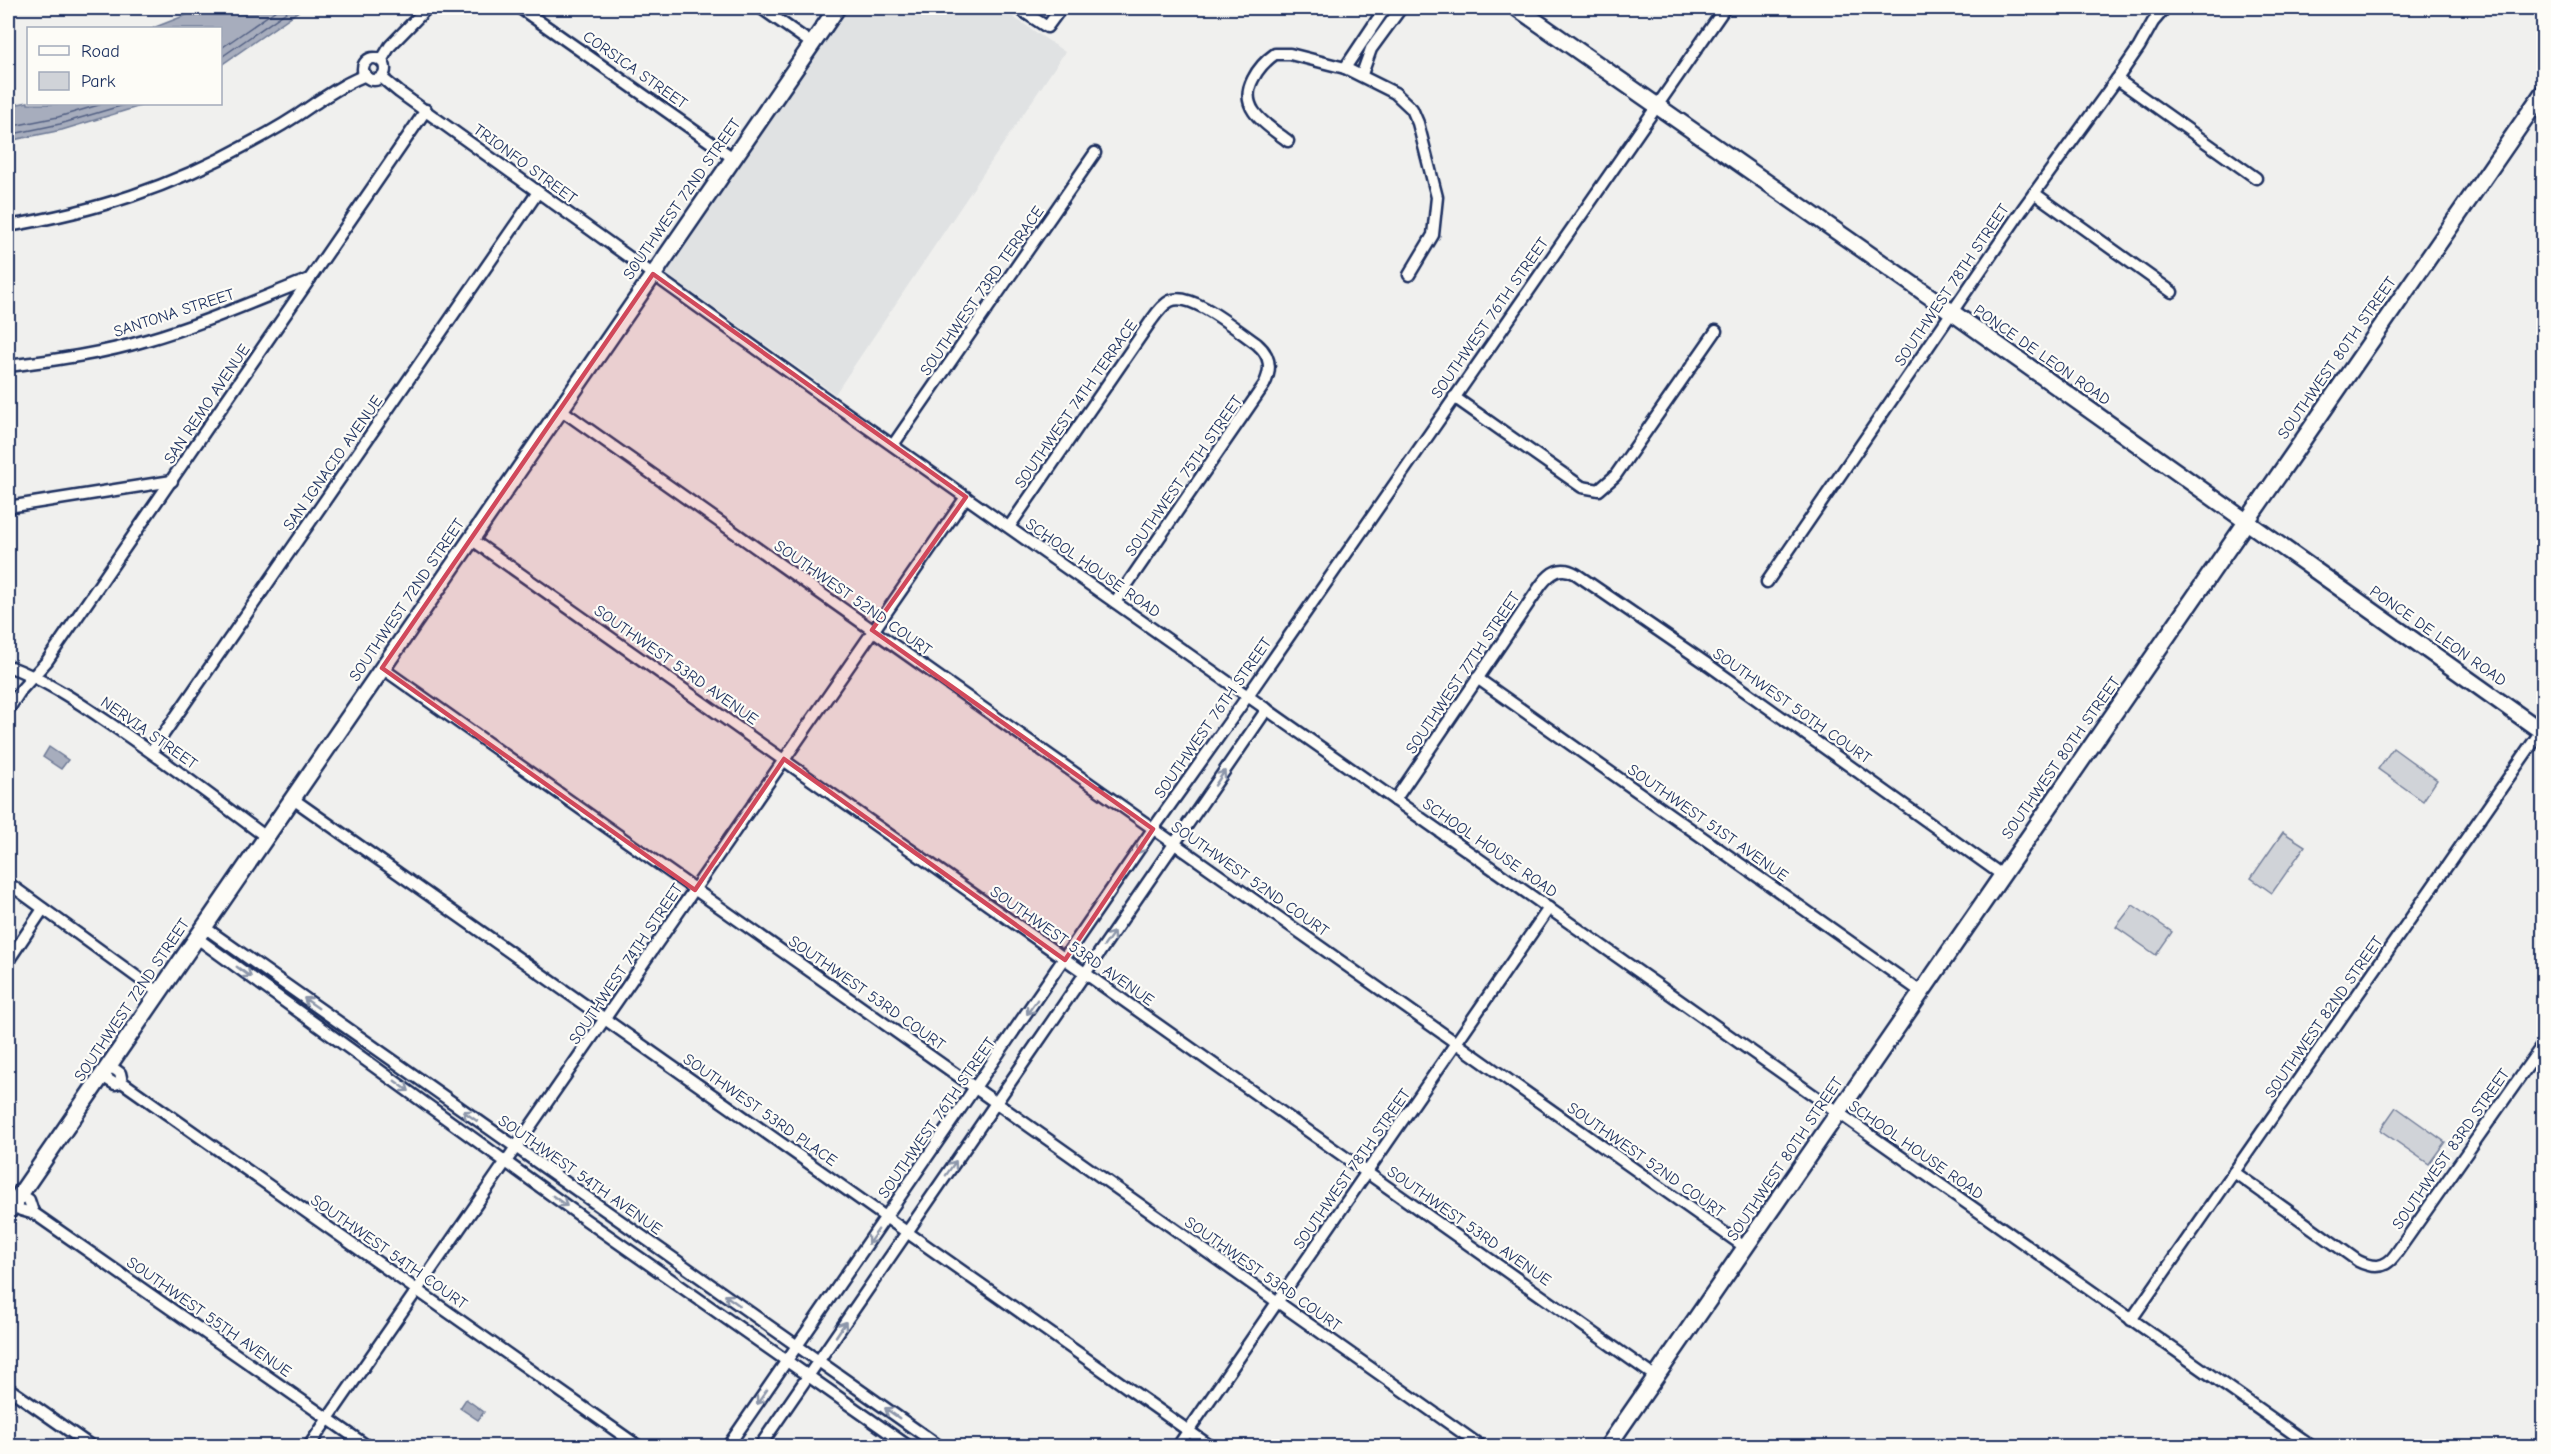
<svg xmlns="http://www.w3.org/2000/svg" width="2551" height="1454" font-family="'Comic Neue',sans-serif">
	<rect width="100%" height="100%" fill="#f0f0ee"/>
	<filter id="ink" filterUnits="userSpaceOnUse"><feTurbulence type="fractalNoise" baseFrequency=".0167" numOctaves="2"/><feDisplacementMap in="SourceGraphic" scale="12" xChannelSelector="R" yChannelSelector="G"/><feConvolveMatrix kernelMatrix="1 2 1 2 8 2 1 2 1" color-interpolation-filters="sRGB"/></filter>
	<g filter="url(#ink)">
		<polygon fill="#e0e2e3" points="848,8 1000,8 1065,52 835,394 665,273"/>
		<g fill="#d0d3d8" stroke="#76819b" stroke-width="1.5">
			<polygon points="2393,748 2437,780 2423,801 2378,769"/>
			<polygon points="2283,832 2305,846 2272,893 2251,878"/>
			<polygon points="2133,905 2172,932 2156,955 2116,927"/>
			<polygon points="2396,1107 2445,1142 2429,1164 2380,1130"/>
		</g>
		<g fill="#a7adbd" stroke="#6f7b97" stroke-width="1.5">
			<polygon points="204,8 303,8 221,65 220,28 153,28"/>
			<polygon points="28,102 28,104 147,104 62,130 8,141 8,106"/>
			<polygon points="49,747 68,760 61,769 43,757"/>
			<polygon points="466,1399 484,1412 478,1420 460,1408"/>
		</g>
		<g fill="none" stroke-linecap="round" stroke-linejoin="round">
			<g stroke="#536184" stroke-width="1.5">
				<polyline points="220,49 279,8"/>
				<polyline points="220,58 292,8"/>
				<polyline points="8,127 58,117 102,104"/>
				<polyline points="8,135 60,124 127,104"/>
			</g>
			<g stroke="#1b2f5e" stroke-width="15">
				<g id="street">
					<polyline points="520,8 733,158"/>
					<polyline points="761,8 811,43"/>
					<polyline points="1018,8 1047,27 1061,8"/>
					<circle cx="374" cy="69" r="11"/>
					<polyline points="381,61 390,46 427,8"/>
					<polyline points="1345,68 1385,8"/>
					<polyline points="1362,74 1371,49 1401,8"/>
					<polyline points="381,77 399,92 821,395 2311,1446"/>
					<polyline points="2117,79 2256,178"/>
					<path d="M1288,141C1267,125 1237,109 1253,79C1258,69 1265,61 1275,54H1290L1345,68L1395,93L1412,109L1418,123L1437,197L1433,235L1409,275"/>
					<polyline points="2034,193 2172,292"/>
					<path d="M8,226C96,211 169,188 248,144C271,132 293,119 314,104C331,93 347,82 366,75"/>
					<path d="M8,366C54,360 102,354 147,340C203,324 256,300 310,279"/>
					<polyline points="1454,397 1582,487 1599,490 1615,476 1716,331"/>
					<polyline points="560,409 1746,1248"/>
					<polyline points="893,445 1095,153"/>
					<polyline points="8,507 172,481"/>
					<path d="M1009,527L1151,321C1156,314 1162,305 1170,301C1191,290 1239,332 1257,344C1271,356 1272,369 1264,385L1115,602"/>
					<polyline points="471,539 1656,1377"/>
					<polyline points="1767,582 2022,210 2117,79 2139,47 2153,22 2165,8"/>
					<path d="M8,666C43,679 72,698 103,719C159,756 212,797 266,837"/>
					<polyline points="382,668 1481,1446"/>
					<polyline points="1477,678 1921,992"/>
					<polyline points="8,710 21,690 47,661 426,110"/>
					<polyline points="152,751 538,192"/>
					<polyline points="293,799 1210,1446"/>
					<path d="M1395,800L1541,585C1551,572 1561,565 1576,574L1710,666L2002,875"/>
					<polyline points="8,883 159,993"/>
					<polyline points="204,927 939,1446"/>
					<polyline points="197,938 586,1220 908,1446"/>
					<polyline points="8,961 43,909"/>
					<polyline points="109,1065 120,1073 122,1082 638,1446"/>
					<polyline points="102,1076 115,1084 122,1082"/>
					<path d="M2234,1172L2358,1261C2372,1268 2385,1269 2395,1255L2544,1043"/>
					<polyline points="20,1194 29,1200 33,1212"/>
					<polyline points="13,1205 21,1210 35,1214 367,1446"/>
					<polyline points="2131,1320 2541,731"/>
					<polyline points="8,1388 91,1446"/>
					<polyline points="309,1446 966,497"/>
					<polyline points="728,1446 1153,829 1242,704 1725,8"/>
					<polyline points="760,1446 1267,709"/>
					<polyline points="1178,1446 1549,908"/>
				</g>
			</g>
			<g stroke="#1b2f5e" stroke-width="20">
				<g id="secondary">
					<polyline points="1517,8 1932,298 2544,733"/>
					<polyline points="8,1212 837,8"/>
					<polyline points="1608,1446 2544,91"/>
				</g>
			</g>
			<use href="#street" stroke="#fdfcf7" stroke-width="10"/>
			<use href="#secondary" stroke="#fdfcf7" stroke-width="15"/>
		</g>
		<defs><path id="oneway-shaft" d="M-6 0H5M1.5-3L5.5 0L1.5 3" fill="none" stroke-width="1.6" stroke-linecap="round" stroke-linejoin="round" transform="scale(1.5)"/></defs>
		<g stroke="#8c96aa">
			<use href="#oneway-shaft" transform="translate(1220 778) rotate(-56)"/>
			<use href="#oneway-shaft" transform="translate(1142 846) rotate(124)"/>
			<use href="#oneway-shaft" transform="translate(1109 939) rotate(-55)"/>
			<use href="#oneway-shaft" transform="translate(244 972) rotate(36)"/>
			<use href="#oneway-shaft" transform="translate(311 1003) rotate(-145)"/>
			<use href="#oneway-shaft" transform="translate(1032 1007) rotate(125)"/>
			<use href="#oneway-shaft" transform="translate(402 1086) rotate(36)"/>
			<use href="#oneway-shaft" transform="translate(470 1116) rotate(-145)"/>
			<use href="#oneway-shaft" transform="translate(951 1168) rotate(-55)"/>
			<use href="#oneway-shaft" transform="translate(560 1201) rotate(36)"/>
			<use href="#oneway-shaft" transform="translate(873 1237) rotate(125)"/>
			<use href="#oneway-shaft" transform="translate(732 1300) rotate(-145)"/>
			<use href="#oneway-shaft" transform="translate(841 1329) rotate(-56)"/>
			<use href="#oneway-shaft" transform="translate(762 1397) rotate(125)"/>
			<use href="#oneway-shaft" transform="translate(892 1413) rotate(-145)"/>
		</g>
	</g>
	<path fill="#d1495b" fill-opacity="0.2" stroke="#d1495b" stroke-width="4.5" stroke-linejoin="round" d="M653,274L966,497L872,630L1153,829L1065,960L784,759L695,890L382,668Z"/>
	<g text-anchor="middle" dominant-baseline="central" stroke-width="4.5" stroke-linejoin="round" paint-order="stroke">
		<g font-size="16" fill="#1b2f5e" stroke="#fdfcf7">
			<text transform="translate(635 70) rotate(35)">CORSICA STREET</text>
			<text transform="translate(525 164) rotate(36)">TRIONFO STREET</text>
			<text transform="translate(682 199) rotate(-55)">SOUTHWEST 72ND STREET</text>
			<text transform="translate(1952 285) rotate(-56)">SOUTHWEST 78TH STREET</text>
			<text transform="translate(982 291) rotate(-55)">SOUTHWEST 73RD TERRACE</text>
			<text transform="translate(174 313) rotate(-18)">SANTONA STREET</text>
			<text transform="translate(1490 318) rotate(-55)">SOUTHWEST 76TH STREET</text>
			<text transform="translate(2042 355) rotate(35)">PONCE DE LEON ROAD</text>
			<text transform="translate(2337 358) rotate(-55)">SOUTHWEST 80TH STREET</text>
			<text transform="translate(207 404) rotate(-56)">SAN REMO AVENUE</text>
			<text transform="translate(1076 404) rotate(-55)">SOUTHWEST 74TH TERRACE</text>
			<text transform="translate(333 463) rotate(-55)">SAN IGNACIO AVENUE</text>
			<text transform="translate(1184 476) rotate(-55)">SOUTHWEST 75TH STREET</text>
			<text transform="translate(1093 568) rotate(35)">SCHOOL HOUSE ROAD</text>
			<text transform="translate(853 598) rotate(35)">SOUTHWEST 52ND COURT</text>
			<text transform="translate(407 600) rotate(-56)">SOUTHWEST 72ND STREET</text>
			<text transform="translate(2438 636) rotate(35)">PONCE DE LEON ROAD</text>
			<text transform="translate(676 665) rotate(35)">SOUTHWEST 53RD AVENUE</text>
			<text transform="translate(1463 673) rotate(-56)">SOUTHWEST 77TH STREET</text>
			<text transform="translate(1792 706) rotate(35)">SOUTHWEST 50TH COURT</text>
			<text transform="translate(1213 718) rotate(-55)">SOUTHWEST 76TH STREET</text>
			<text transform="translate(149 733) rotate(35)">NERVIA STREET</text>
			<text transform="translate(2061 758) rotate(-55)">SOUTHWEST 80TH STREET</text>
			<text transform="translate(1708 823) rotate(35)">SOUTHWEST 51ST AVENUE</text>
			<text transform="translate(1490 848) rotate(35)">SCHOOL HOUSE ROAD</text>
			<text transform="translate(1250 879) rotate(35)">SOUTHWEST 52ND COURT</text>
			<text transform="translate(1072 946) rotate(35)">SOUTHWEST 53RD AVENUE</text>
			<text transform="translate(626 964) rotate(-56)">SOUTHWEST 74TH STREET</text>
			<text transform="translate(867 993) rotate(35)">SOUTHWEST 53RD COURT</text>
			<text transform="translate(132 1000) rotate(-56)">SOUTHWEST 72ND STREET</text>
			<text transform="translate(2324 1017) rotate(-55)">SOUTHWEST 82ND STREET</text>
			<text transform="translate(760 1110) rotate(35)">SOUTHWEST 53RD PLACE</text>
			<text transform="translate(937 1118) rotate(-55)">SOUTHWEST 76TH STREET</text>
			<text transform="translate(2451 1149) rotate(-55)">SOUTHWEST 83RD STREET</text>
			<text transform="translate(1916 1150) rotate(35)">SCHOOL HOUSE ROAD</text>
			<text transform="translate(1785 1159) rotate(-56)">SOUTHWEST 80TH STREET</text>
			<text transform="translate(1646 1160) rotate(35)">SOUTHWEST 52ND COURT</text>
			<text transform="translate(1352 1169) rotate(-55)">SOUTHWEST 78TH STREET</text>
			<text transform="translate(580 1175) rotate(35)">SOUTHWEST 54TH AVENUE</text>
			<text transform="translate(1469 1226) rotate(35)">SOUTHWEST 53RD AVENUE</text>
			<text transform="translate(389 1252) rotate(35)">SOUTHWEST 54TH COURT</text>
			<text transform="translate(1263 1274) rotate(35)">SOUTHWEST 53RD COURT</text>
			<text transform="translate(209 1317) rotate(35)">SOUTHWEST 55TH AVENUE</text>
		</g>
	</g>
	<rect width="2551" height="1454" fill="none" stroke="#fdfcf7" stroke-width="30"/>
	<rect x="15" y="15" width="2521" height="1424" fill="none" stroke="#1b2f5e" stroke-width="2" filter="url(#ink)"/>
	<rect x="27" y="27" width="195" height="78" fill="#fdfcf7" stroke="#a3aaba" stroke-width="1.5"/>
	<rect x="39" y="46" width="30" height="9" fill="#fdfcf7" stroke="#a3aaba" stroke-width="1.5"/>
	<text x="81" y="57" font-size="18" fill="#1b2f5e">Road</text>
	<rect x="39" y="72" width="30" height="18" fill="#d0d3d8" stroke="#a3aaba" stroke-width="1.5"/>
	<text x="81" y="87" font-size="18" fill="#1b2f5e">Park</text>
</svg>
